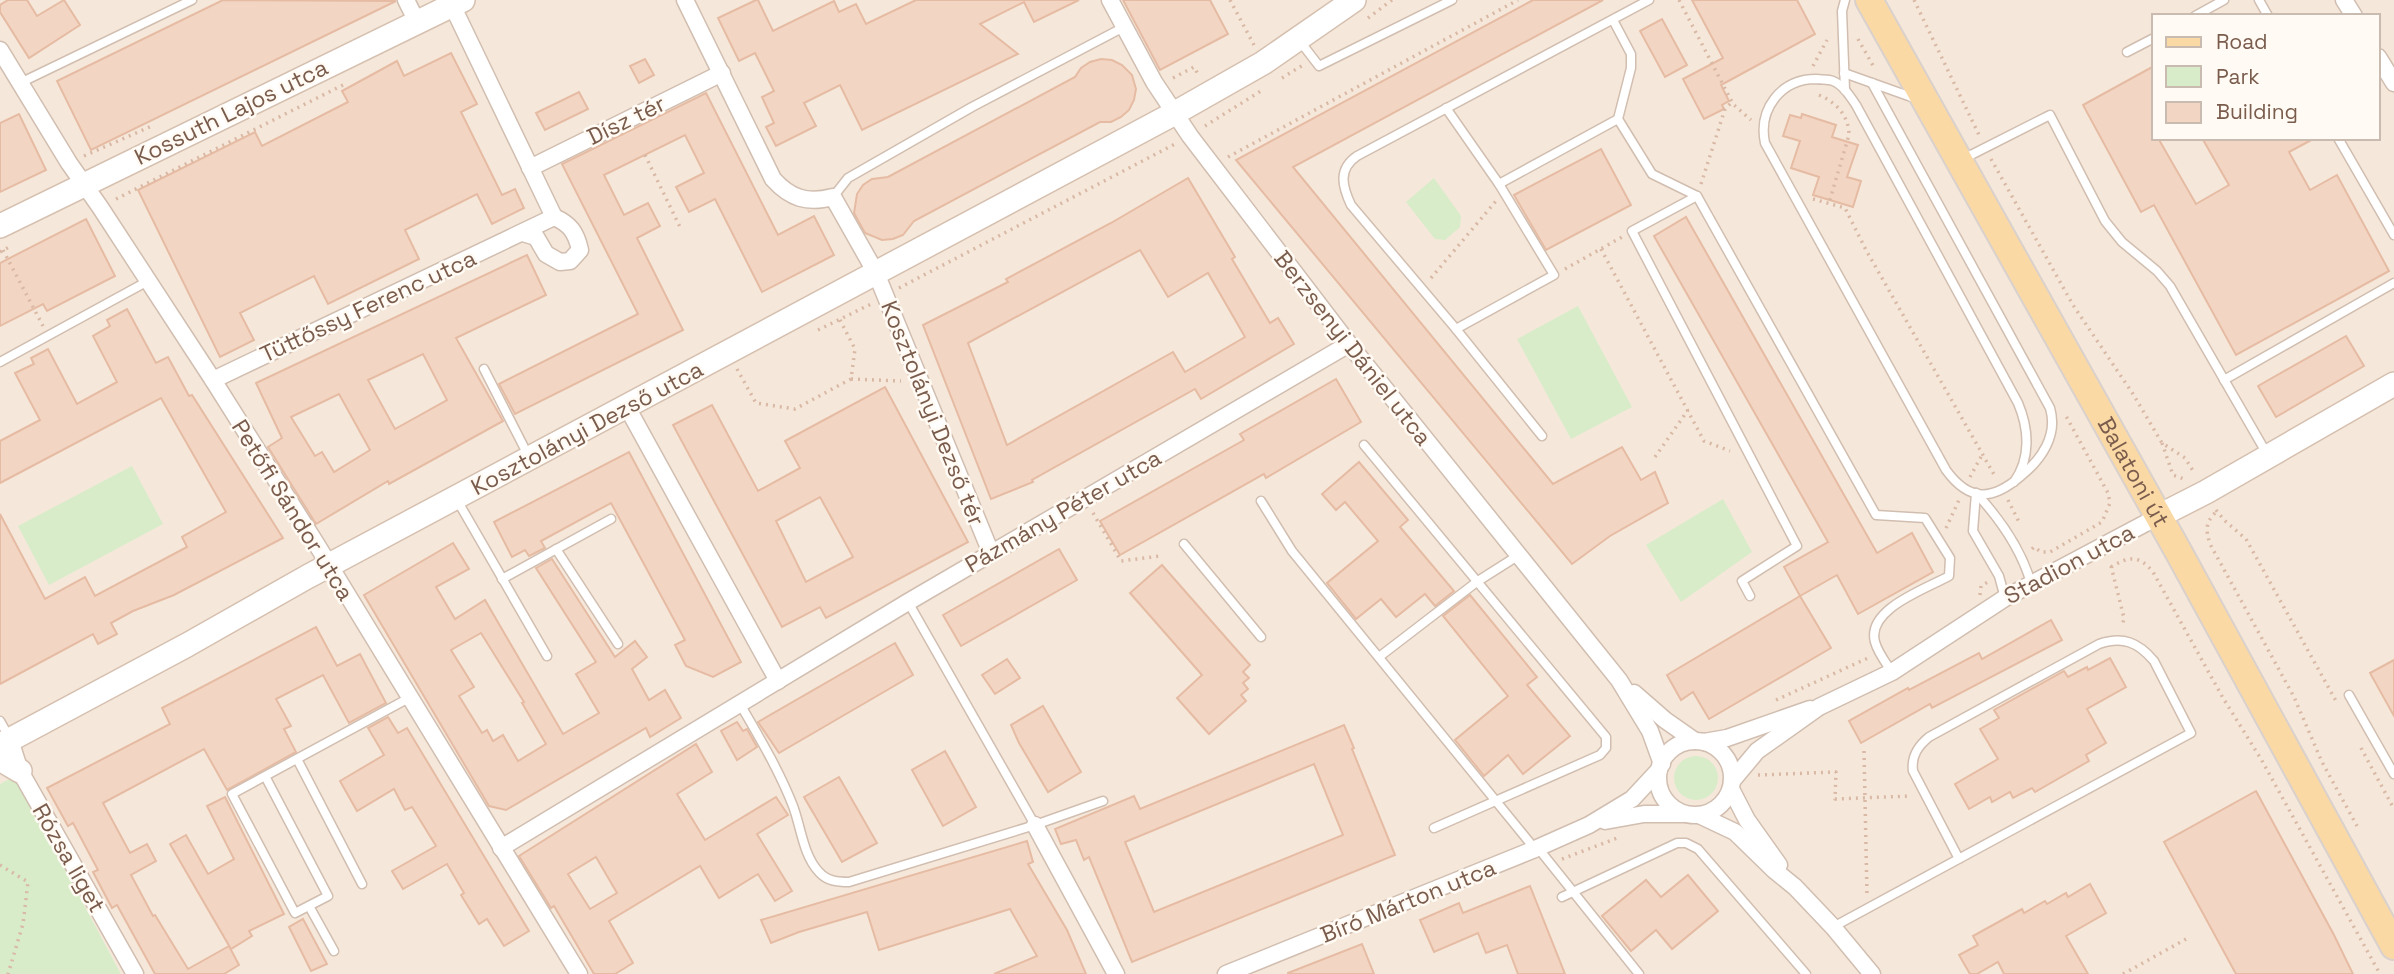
<svg xmlns="http://www.w3.org/2000/svg" width="2394" height="974" font-family="'Space Grotesk',sans-serif">
	<rect width="100%" height="100%" fill="#fdf6ec"/>
	<path fill="#f5e8da" fill-rule="evenodd" d="M0,0H2394V974H121L15,777L0,784ZM2154,16H2378V138H2154Z"/>
	<g fill="#d8ecc9">
		<polygon points="1434,178 1461,216 1460,227 1445,240 1435,239 1406,202"/>
		<polygon points="1578,306 1632,407 1571,439 1517,339"/>
		<polygon points="132,466 163,524 49,585 18,526"/>
		<polygon points="1723,499 1752,552 1681,602 1646,545"/>
		<circle cx="1696" cy="778" r="22"/>
		<polygon points="15,776 121,974 0,974 0,784"/>
	</g>
	<g fill="#f3d5c3" stroke="#e6bba3" stroke-width="2" fill-rule="evenodd">
		<polygon points="8,0 27,0 37,16 64,0 80,25 29,58 0,12 0,5"/>
		<polygon points="223,0 396,1 91,150 57,81"/>
		<polygon points="756,0 758,0 773,31 834,1 839,12 856,4 866,24 916,0 1079,0 1034,22 1024,2 980,24 1018,54 862,130 840,85 804,103 816,126 776,146 766,127 774,123 762,97 774,91 755,53 739,61 718,18"/>
		<polygon points="1123,0 1210,0 1228,34 1160,70"/>
		<polygon points="1533,0 1603,0 1293,167 1553,484 1622,447 1641,480 1655,472 1668,503 1610,536 1572,564 1236,160"/>
		<polygon points="1692,0 1797,0 1815,34 1721,85 1729,101 1722,105 1724,109 1704,119 1683,79 1723,58"/>
		<polygon points="1662,19 1687,65 1665,77 1640,31"/>
		<polygon points="451,53 477,104 461,112 502,195 515,189 524,208 492,224 477,194 405,230 419,259 328,304 314,276 240,313 254,340 220,357 138,190 255,132 262,146 348,102 342,91 397,61 404,76"/>
		<polygon points="645,59 654,75 639,83 630,66"/>
		<polygon points="1101,59 1112,60 1122,65 1132,75 1136,89 1134,100 1129,110 1121,117 1111,122 1100,122 914,221 903,235 893,239 882,240 865,233 854,213 857,194 863,185 872,179 888,177 1075,77 1081,68 1090,62"/>
		<polygon points="2154,66 2154,138 2158,138 2196,204 2229,185 2202,138 2315,138 2289,152 2310,190 2337,175 2389,271 2236,355 2154,205 2141,212 2083,105"/>
		<polygon points="579,92 588,109 545,130 536,113"/>
		<polygon points="706,93 778,235 814,216 834,255 762,292 715,199 689,212 676,187 704,173 685,135 604,175 624,215 648,203 660,226 637,238 683,330 515,414 499,384 638,314 562,164"/>
		<polygon points="19,114 46,170 0,192 0,123"/>
		<polygon points="1802,114 1836,125 1832,137 1858,145 1847,177 1861,181 1853,207 1813,195 1819,177 1791,168 1800,141 1783,136 1790,115 1801,118"/>
		<polygon points="1601,149 1631,205 1546,250 1514,195"/>
		<path d="M1188,178L1235,257L1232,259L1270,323L1278,318L1294,344L1201,399L1195,389L1032,480L1033,482L991,499L923,325L1008,282L1006,279L1111,223ZM1140,250L1168,297L1208,273L1245,337L1185,372L1173,352L1007,445L968,343Z"/>
		<polygon points="1686,217 1877,553 1912,533 1933,572 1858,614 1837,575 1800,596 1784,567 1828,542 1654,236"/>
		<polygon points="86,219 115,276 47,311 43,304 0,326 0,263"/>
		<path d="M527,255L546,295L456,338L503,421L389,484L388,481L316,524L268,447L282,438L256,383ZM423,354L447,400L395,429L368,380ZM339,394L370,450L334,472L322,452L315,456L291,417Z"/>
		<polygon points="127,309 156,363 168,357 189,396 192,395 283,538 174,595 133,611 111,623 117,634 98,644 93,634 0,684 0,514 45,599 85,577 95,596 187,547 182,537 226,512 161,398 0,483 0,441 40,420 15,373 34,364 31,358 48,349 77,404 117,382 93,336 110,326 107,320"/>
		<polygon points="2346,336 2364,366 2276,417 2258,386"/>
		<polygon points="1336,379 1361,422 1266,478 1264,474 1120,555 1100,521 1244,440 1240,434"/>
		<path d="M885,387L968,542L826,618L820,607L782,627L673,425L712,405L758,491L800,468L785,441ZM820,497L853,557L806,582L776,521Z"/>
		<polygon points="629,452 741,662 713,677 686,666 675,645 685,640 611,503 541,541 545,548 529,556 525,550 512,557 494,522"/>
		<polygon points="1359,462 1408,520 1400,527 1454,591 1435,606 1425,594 1396,617 1381,599 1356,619 1327,583 1378,541 1345,502 1336,510 1322,494"/>
		<path d="M453,543L469,569L436,587L455,619L485,600L563,734L599,713L576,674L596,662L536,568L552,559L615,657L635,641L647,657L632,669L649,700L665,690L681,718L650,737L646,728L506,810L489,806L364,595ZM481,633L524,702L522,703L546,744L518,761L503,735L493,741L487,730L482,733L459,696L474,687L451,650Z"/>
		<polygon points="1059,549 1077,580 961,646 943,615"/>
		<polygon points="1162,565 1250,665 1243,672 1249,678 1243,683 1248,689 1241,695 1246,701 1209,734 1177,698 1202,675 1130,593"/>
		<polygon points="1470,595 1537,677 1527,685 1570,736 1523,774 1508,755 1484,776 1455,740 1508,696 1443,616"/>
		<polygon points="1800,596 1831,648 1709,719 1693,692 1681,700 1667,675"/>
		<polygon points="2051,620 2062,640 1932,708 1930,704 1861,743 1849,721 1908,688 1909,690 1979,653 1982,659"/>
		<polygon points="316,627 337,666 360,654 386,703 349,723 323,675 276,699 291,726 284,729 296,752 227,790 204,749 103,803 130,853 147,844 156,861 131,875 153,916 155,915 188,969 229,946 239,965 224,974 155,974 117,905 112,908 93,872 98,870 73,823 68,826 47,788 170,724 162,708"/>
		<polygon points="895,643 913,675 779,753 758,722"/>
		<polygon points="2110,658 2126,687 2087,709 2106,743 2086,755 2089,761 2035,792 2032,788 2013,798 2010,792 1992,802 1990,797 1969,809 1955,784 1998,759 1980,729 1999,718 1994,710 2064,671 2068,677 2087,667 2088,670"/>
		<polygon points="1007,659 1020,678 995,694 982,675"/>
		<polygon points="2394,660 2394,716 2370,673"/>
		<polygon points="1043,706 1081,772 1048,792 1019,743 1011,725"/>
		<polygon points="388,717 398,733 407,728 529,931 504,946 487,919 479,924 461,895 464,893 447,864 403,889 392,871 436,846 412,807 405,810 394,789 357,811 340,781 384,755 368,728"/>
		<polygon points="737,722 743,731 747,729 757,747 737,760 721,731"/>
		<path d="M1344,725L1354,748L1352,749L1395,855L1132,962L1089,857L1084,860L1076,840L1061,844L1055,829L1134,796L1140,809ZM1314,764L1343,835L1154,912L1125,842Z"/>
		<path d="M696,744L712,772L677,794L705,840L776,797L788,815L757,834L792,891L775,901L758,874L719,898L700,866L609,921L633,963L615,974H594L554,906L551,908L519,856ZM596,857L617,893L590,909L568,874Z"/>
		<polygon points="945,751 976,807 943,826 912,770"/>
		<polygon points="839,777 877,843 842,862 804,797"/>
		<polygon points="2256,791 2334,935 2353,974 2236,974 2164,842"/>
		<polygon points="225,797 284,914 249,931 252,936 231,949 170,844 186,835 208,874 234,859 207,806"/>
		<polygon points="1027,841 1033,862 1028,864 1067,930 1086,974 994,974 1037,956 1010,909 879,950 867,912 799,932 771,943 761,920"/>
		<polygon points="1688,875 1718,911 1672,949 1656,930 1631,951 1602,916 1646,880 1661,897"/>
		<polygon points="2090,884 2106,913 2066,936 2088,974 2004,974 1998,962 1977,974 1970,974 1959,955 1978,945 1973,936 2022,909 2024,913 2045,901 2047,904 2066,893 2068,897"/>
		<polygon points="1530,886 1565,974 1518,974 1507,945 1486,953 1478,933 1434,952 1420,920 1459,903 1463,913"/>
		<polygon points="303,919 327,964 311,971 289,927"/>
		<polygon points="1362,944 1374,974 1288,974 1288,973"/>
	</g>
	<g fill="none" stroke-linecap="round" stroke-linejoin="round">
		<g stroke="#d1beb0" stroke-width="11">
			<g id="lane">
				<polyline points="1845,0 1842,11 1845,90"/>
				<polyline points="2259,0 2268,16"/>
				<polyline points="2195,16 2224,0"/>
				<path d="M1613,20L1631,54V68L1618,119L1652,174L1697,196L1876,515L1925,518L1950,558L1949,576C1926,589 1866,609 1875,642C1878,653 1886,663 1892,672"/>
				<polyline points="1299,40 1319,66 1452,0"/>
				<polyline points="2127,52 2154,38"/>
				<polyline points="1844,73 1917,99"/>
				<polyline points="20,83 192,0"/>
				<path d="M1872,83L2050,408C2058,435 2042,459 2021,476C1993,500 1970,503 1946,470L1765,143C1758,109 1781,79 1816,79C1822,80 1828,79 1833,81C1843,85 1850,96 1856,105L2018,403C2029,429 2031,458 2014,482"/>
				<polyline points="1446,108 1499,184 1554,275 1456,329"/>
				<polyline points="2338,138 2394,235"/>
				<polyline points="1961,160 2050,115 2105,221 2122,242 2157,271 2170,286 2267,454"/>
				<polyline points="1499,184 1618,119"/>
				<polyline points="1697,196 1632,231 1797,546 1742,581 1750,596"/>
				<polyline points="833,197 848,178 972,107 1124,27"/>
				<polyline points="0,362 148,281"/>
				<polyline points="484,369 529,457"/>
				<polyline points="2224,380 2394,283"/>
				<path d="M1542,436L1456,329L1351,205C1342,186 1338,169 1357,156L1649,0"/>
				<polyline points="1364,445 1606,737 1606,748 1600,755 1434,828"/>
				<polyline points="1976,493 1973,531 1999,576 2005,598"/>
				<path d="M1976,493C2000,519 2021,549 2031,583"/>
				<polyline points="457,500 547,656"/>
				<polyline points="1261,501 1292,551 1535,849"/>
				<polyline points="1184,544 1261,637"/>
				<polyline points="556,549 618,644"/>
				<polyline points="502,579 611,519"/>
				<polyline points="908,602 1035,825"/>
				<polyline points="1379,657 1478,581 1519,555"/>
				<polyline points="2349,695 2394,774"/>
				<path d="M740,704C759,737 779,770 793,806C801,827 803,855 819,872C827,881 837,882 849,882L1035,825L1103,801"/>
				<polyline points="0,721 9,737"/>
				<polyline points="297,759 362,884"/>
				<polyline points="265,776 328,896 295,913 232,794 409,698"/>
				<polyline points="1538,848 1639,974"/>
				<polyline points="1562,897 1677,843 1686,843 1698,849 1806,974"/>
				<polyline points="309,906 334,951"/>
				<path d="M1833,927L2191,733L2154,661C2138,642 2123,636 2099,644L1929,737C1918,746 1911,756 1913,771L1959,859"/>
			</g>
		</g>
		<g stroke="#d1beb0" stroke-width="19">
			<g id="street">
				<polyline points="406,0 417,22"/>
				<path d="M685,0L773,179C790,198 807,204 833,197L876,273L991,553"/>
				<polyline points="1110,0 1154,82 1190,136 1349,344 1619,680 1650,731 1662,764"/>
				<polyline points="2344,0 2354,16"/>
				<polyline points="452,5 554,217"/>
				<polyline points="0,50 69,163 100,207 213,380 317,545 579,974"/>
				<polyline points="2378,57 2394,83"/>
				<polyline points="530,168 722,73"/>
				<path d="M213,380L554,217C570,224 576,232 580,250L570,261L560,262L546,254L536,237L523,233"/>
				<polyline points="627,407 778,681"/>
				<polyline points="1634,693 1665,720 1695,741"/>
				<polyline points="10,740 20,771 135,974"/>
				<circle cx="1695" cy="778" r="37"/>
				<polyline points="1704,742 1727,738 1810,709"/>
				<polyline points="1732,781 1757,751 1819,707 1892,672 2005,598 2159,516"/>
				<polyline points="1731,789 1747,820 1779,865"/>
				<polyline points="1699,815 1735,832 1774,870 1795,887 1833,927 1872,974"/>
				<polyline points="1605,821 1644,814 1683,814"/>
				<polyline points="1035,825 1116,974"/>
				<polyline points="501,848 908,602 1349,344"/>
				<polyline points="1226,974 1535,849 1589,825 1632,799 1659,770"/>
			</g>
		</g>
		<g stroke="#d6c0b0" stroke-width="26">
			<g id="secondary">
				<polyline points="0,226 463,0"/>
				<polyline points="2159,516 2206,492 2394,384"/>
				<polyline points="0,745 187,645 307,577 1175,113 1263,63 1354,0"/>
				<polyline points="0,759 20,771"/>
			</g>
		</g>
		<g stroke="#dad1cd" stroke-width="30">
			<g id="primary">
				<path id="s1" d="M1869,0L2178,551L2394,946"/>
			</g>
		</g>
		<g stroke="#d9b8a5" stroke-width="3.5" stroke-dasharray="2 5" stroke-linecap="butt">
			<polyline points="1230,0 1254,45"/>
			<polyline points="1679,0 1733,104 1751,120"/>
			<polyline points="1914,0 1980,137"/>
			<polyline points="1368,18 1392,0"/>
			<polyline points="1858,39 1875,69"/>
			<polyline points="1813,66 1827,40"/>
			<polyline points="1173,78 1194,67 1199,76"/>
			<polyline points="1282,78 1303,65"/>
			<path d="M1819,95C1836,102 1849,116 1849,135L1829,203"/>
			<polyline points="1205,126 1264,89"/>
			<polyline points="645,155 680,227"/>
			<polyline points="84,156 154,125"/>
			<polyline points="1228,157 1518,0"/>
			<polyline points="1991,159 2073,305 2133,394 2162,443 2185,458 2195,474"/>
			<polyline points="1701,184 1725,109 1732,102"/>
			<polyline points="116,199 347,83"/>
			<polyline points="1813,199 1845,208 1866,250 1996,478"/>
			<polyline points="1601,249 1704,441 1730,451"/>
			<polyline points="3,250 43,326"/>
			<polyline points="0,252 11,246"/>
			<polyline points="1565,269 1622,237"/>
			<polyline points="1431,278 1496,201"/>
			<polyline points="899,288 1175,144"/>
			<polyline points="818,330 871,304"/>
			<polyline points="737,369 756,403 795,409 851,379 855,349 839,318"/>
			<polyline points="851,379 901,381"/>
			<polyline points="2162,443 2173,475 2184,479"/>
			<polyline points="1655,457 1688,410"/>
			<polyline points="1970,477 1982,455"/>
			<polyline points="2008,500 2020,524"/>
			<polyline points="2216,510 2224,520 2246,539 2336,701"/>
			<polyline points="1093,513 1121,561 1161,556"/>
			<path d="M2215,513C2205,523 2206,531 2210,544L2294,697L2322,762L2357,826"/>
			<polyline points="1946,528 1959,500"/>
			<polyline points="2032,549 2034,547 2041,552 2050,552 2102,522 2110,503 2108,493 2066,416"/>
			<polyline points="2111,566 2124,618 2122,627"/>
			<path d="M2111,567C2129,556 2139,555 2153,572L2223,698L2261,759L2380,974"/>
			<polyline points="1980,595 1981,586 1988,582"/>
			<polyline points="1776,700 1868,658"/>
			<polyline points="2361,748 2394,809"/>
			<polyline points="1864,751 1867,895"/>
			<polyline points="1758,775 1836,772 1835,799 1911,796"/>
			<polyline points="1562,859 1617,838"/>
			<polyline points="0,865 28,882 23,924 8,974"/>
			<polyline points="2123,974 2188,938"/>
		</g>
		<use href="#lane" stroke="#fff" stroke-width="8"/>
		<use href="#street" stroke="#fff" stroke-width="16"/>
		<use href="#secondary" stroke="#fff" stroke-width="23"/>
		<use href="#primary" stroke="#fbd9a5" stroke-width="26"/>
	</g>
	<g text-anchor="middle" dominant-baseline="central" stroke-width="5" stroke-linejoin="round" paint-order="stroke">
		<g font-size="23" fill="#7a5c4d" stroke="#fffaf3">
			<text transform="translate(231 112) rotate(-26)">Kossuth Lajos utca</text>
			<text transform="translate(626 120) rotate(-26)">Dísz tér</text>
			<text transform="translate(368 306) rotate(-25)">Tüttőssy Ferenc utca</text>
			<text transform="translate(1353 348) rotate(52)">Berzsenyi Dániel utca</text>
			<text transform="translate(933 413) rotate(68)">Kosztolányi Dezső tér</text>
			<text transform="translate(587 428) rotate(-28)">Kosztolányi Dezső utca</text>
			<text stroke="none"><textPath href="#s1" startOffset="541">Balatoni út</textPath></text>
			<text transform="translate(293 510) rotate(58)">Petőfi Sándor utca</text>
			<text transform="translate(1063 511) rotate(-30)">Pázmány Péter utca</text>
			<text transform="translate(2069 564) rotate(-28)">Stadion utca</text>
			<text transform="translate(69 858) rotate(60)">Rózsa liget</text>
			<text transform="translate(1408 901) rotate(-22)">Bíró Márton utca</text>
		</g>
	</g>
	<rect x="2152" y="14" width="228" height="126" fill="#fffaf3" stroke="#cabbb1" stroke-width="2"/>
	<rect x="2166" y="37" width="35" height="10" fill="#fbd9a5" stroke="#cabbb1" stroke-width="2"/>
	<text x="2216" y="49" font-size="21" fill="#7a5c4d">Road</text>
	<rect x="2166" y="66" width="35" height="21" fill="#d8ecc9" stroke="#cabbb1" stroke-width="2"/>
	<text x="2216" y="84" font-size="21" fill="#7a5c4d">Park</text>
	<rect x="2166" y="102" width="35" height="21" fill="#f3d5c3" stroke="#cabbb1" stroke-width="2"/>
	<text x="2216" y="119" font-size="21" fill="#7a5c4d">Building</text>
</svg>
